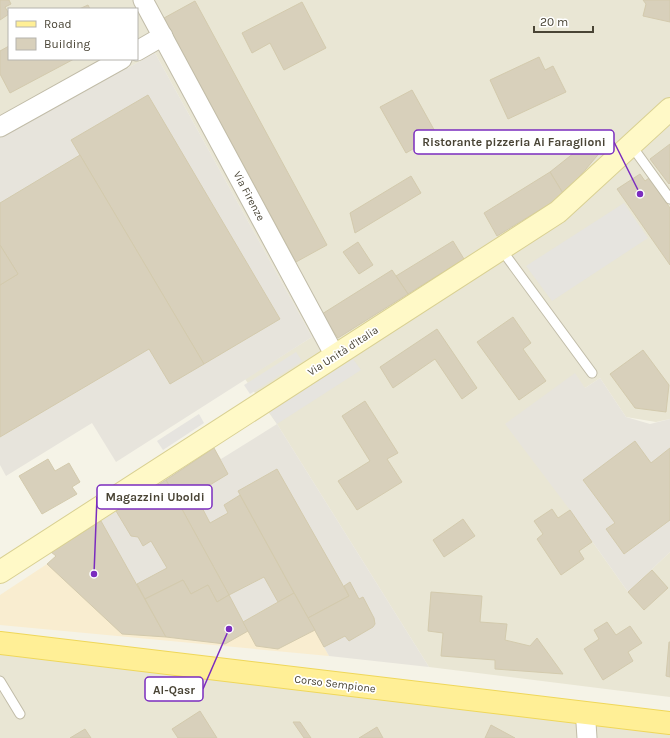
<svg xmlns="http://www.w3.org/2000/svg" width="670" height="738" font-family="Karla,sans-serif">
	<rect width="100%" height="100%" fill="#f5f3e7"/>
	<g fill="#e9e6d4" fill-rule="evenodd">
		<path d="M0,0H670V419L656,422L626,417L600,378L585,388L570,510L628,592L670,552V697L429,667L277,424L245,379L312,337L155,53L0,138ZM9,9H137V59H9Z"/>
		<polygon points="0,643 670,723 670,738 0,738"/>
	</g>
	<polygon fill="#f9edd0" points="101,521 145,599 294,593 329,656 0,625 0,595 47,564 56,556 51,552"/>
	<g fill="#e7e4dc">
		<polygon points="155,53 312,337 116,462 92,423 6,476 0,465 0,138"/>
		<polygon points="575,373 585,388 600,378 626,417 650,424 670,419 670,552 628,592 570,510 505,424"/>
		<polygon points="277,424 429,667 329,656 294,593 243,622 229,595 183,580 145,599 101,521 214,448 221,459"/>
	</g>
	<g fill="#e6e4df">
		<polygon points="624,203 648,238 552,301 526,266"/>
		<polygon points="296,352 302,361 250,394 244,385"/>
		<polygon points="353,359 361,370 277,424 269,412"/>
		<polygon points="199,414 204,423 163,450 157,441"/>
	</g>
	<g fill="#d8d0bb" stroke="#d3caad">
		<polygon points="0,0 9,0 11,4 5,7 9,14 0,20"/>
		<polygon points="643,0 670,0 670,22 643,16 646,4"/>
		<polygon points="195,1 327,245 296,262 164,18"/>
		<polygon points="302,2 326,48 284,70 270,43 252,53 242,33"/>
		<polygon points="88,5 90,9 79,9"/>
		<polygon points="9,46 9,59 74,59 10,93 0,74 0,51"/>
		<polygon points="539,57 545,70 553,66 566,92 508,119 490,80"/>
		<polygon points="412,90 437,135 406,153 380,107"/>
		<polygon points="148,95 280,319 204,364 71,140"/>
		<polygon points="594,137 602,150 564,195 550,172"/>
		<polygon points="670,144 670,183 669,184 650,159"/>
		<polygon points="80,155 204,364 170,384 149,349 0,437 0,285 18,274 0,245 0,203"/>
		<polygon points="550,172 564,195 497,236 484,213"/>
		<polygon points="640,174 645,181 649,178 670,208 670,265 617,189"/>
		<polygon points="411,176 421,193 355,233 350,213"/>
		<polygon points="453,241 464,259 408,294 396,276"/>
		<polygon points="358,242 373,265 359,274 343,252"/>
		<polygon points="0,245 18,274 0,285"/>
		<polygon points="392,270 408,294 338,338 322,314"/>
		<polygon points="513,317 531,343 523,349 546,381 519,400 477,342"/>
		<polygon points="437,329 477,388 462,399 435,359 393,388 380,367"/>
		<polygon points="643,350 669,385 666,412 635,408 610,374"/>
		<polygon points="365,401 398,453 387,459 402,482 357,510 338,481 370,461 342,416"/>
		<polygon points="635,441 651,463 670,448 670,520 624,554 606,529 615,523 583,480"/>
		<polygon points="214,448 228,474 195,494 210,523 228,513 224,505 240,495 294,593 278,602 264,577 229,595 166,480"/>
		<polygon points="48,459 55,471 69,463 80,482 72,487 77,494 42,514 19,476"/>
		<polygon points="277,469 349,596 308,618 238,491"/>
		<polygon points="166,480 229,595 217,602 208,585 191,594 183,580 145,599 137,584 167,568 151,541 143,546 138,537 131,536 116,511"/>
		<polygon points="552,509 558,518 570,510 592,542 579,551 584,559 561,575 537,539 543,534 534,521"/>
		<polygon points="463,519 475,536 444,557 433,540"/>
		<polygon points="101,521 166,637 122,634 47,564 56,556 51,552"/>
		<polygon points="652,570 668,588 644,610 628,592"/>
		<polygon points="183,580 191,594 208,585 217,602 229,595 248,631 225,644 166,637 145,599"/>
		<polygon points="350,582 359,599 363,597 374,618 375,624 373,627 349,641 345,636 324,647 308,618 349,596 344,586"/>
		<polygon points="431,592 482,596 480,622 507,624 505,640 530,646 537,638 563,674 495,669 495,660 441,656 443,633 428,631"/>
		<polygon points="294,593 315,630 278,649 256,646 243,622"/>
		<polygon points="607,622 616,635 630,626 642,643 628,652 633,661 603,680 584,649 599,639 594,630"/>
		<polygon points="669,642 670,642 670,677 666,676"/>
		<polygon points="200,711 217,738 178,738 172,729"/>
		<polygon points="293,722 300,722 311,738 304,738"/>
		<polygon points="491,725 515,738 485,738"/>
		<polygon points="377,727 383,738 359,738"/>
		<polygon points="85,729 91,738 70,738"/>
	</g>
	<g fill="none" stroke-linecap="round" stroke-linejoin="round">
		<g stroke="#c1bca8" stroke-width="11">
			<g id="lane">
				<polyline points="631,145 670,199"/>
				<polyline points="501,249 592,373"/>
				<polyline points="0,681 20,714"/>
			</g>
		</g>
		<g stroke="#c1bca8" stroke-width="21">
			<g id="street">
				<polyline points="143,0 335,356"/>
				<polyline points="137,51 163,36"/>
				<polyline points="0,127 122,59"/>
				<polyline points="587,738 586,723 589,713"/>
			</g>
		</g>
		<g stroke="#d9d092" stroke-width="24">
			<polyline id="secondary" points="0,572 558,212 670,109"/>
		</g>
		<g stroke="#efd75a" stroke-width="24">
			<polyline id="primary" points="0,643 670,723"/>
		</g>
		<use href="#lane" stroke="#fff" stroke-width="9"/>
		<use href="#street" stroke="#fff" stroke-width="19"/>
		<use href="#secondary" stroke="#fff9c7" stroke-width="22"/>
		<use href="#primary" stroke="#ffef96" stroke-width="22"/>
	</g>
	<g text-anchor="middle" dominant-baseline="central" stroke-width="3.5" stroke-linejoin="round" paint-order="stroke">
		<g font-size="11" fill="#494435" stroke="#fff">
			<text transform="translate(249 196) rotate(62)">Via Firenze</text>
			<text transform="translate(343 351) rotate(-33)">Via Unità d'Italia</text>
			<text transform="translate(335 684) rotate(7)">Corso Sempione</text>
		</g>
	</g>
	<path fill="none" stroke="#7b2cbf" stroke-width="1.5" d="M640 194L614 142M94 574L97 497M229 629L203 689"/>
	<g fill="#7b2cbf" stroke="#fff" stroke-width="1.5">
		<circle cx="640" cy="194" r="4"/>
		<circle cx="94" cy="574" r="4"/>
		<circle cx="229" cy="629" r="4"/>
	</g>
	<g fill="#fff" stroke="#7b2cbf" stroke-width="1.5">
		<rect x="414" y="130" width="200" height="24" rx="4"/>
		<rect x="97" y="485" width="115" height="24" rx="4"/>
		<rect x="145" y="677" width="58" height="24" rx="4"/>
	</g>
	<g font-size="12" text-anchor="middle" font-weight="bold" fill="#494435">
		<text x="514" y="146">Ristorante pizzeria Ai Faraglioni</text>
		<text x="155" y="501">Magazzini Uboldi</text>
		<text x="174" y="694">Al-Qasr</text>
	</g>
	<rect x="8" y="8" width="130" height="52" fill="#ffffff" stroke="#b6b4ae"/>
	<rect x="16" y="21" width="20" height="6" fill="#ffef96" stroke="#b6b4ae"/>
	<text x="44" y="28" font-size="12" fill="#494435">Road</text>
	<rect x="16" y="38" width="20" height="12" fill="#d8d0bb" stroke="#b6b4ae"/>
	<text x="44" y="48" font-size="12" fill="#494435">Building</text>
	<path d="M534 26v6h59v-6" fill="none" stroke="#494435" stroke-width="2"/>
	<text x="540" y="26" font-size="12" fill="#494435" stroke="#ffffff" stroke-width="3" paint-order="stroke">20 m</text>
</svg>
